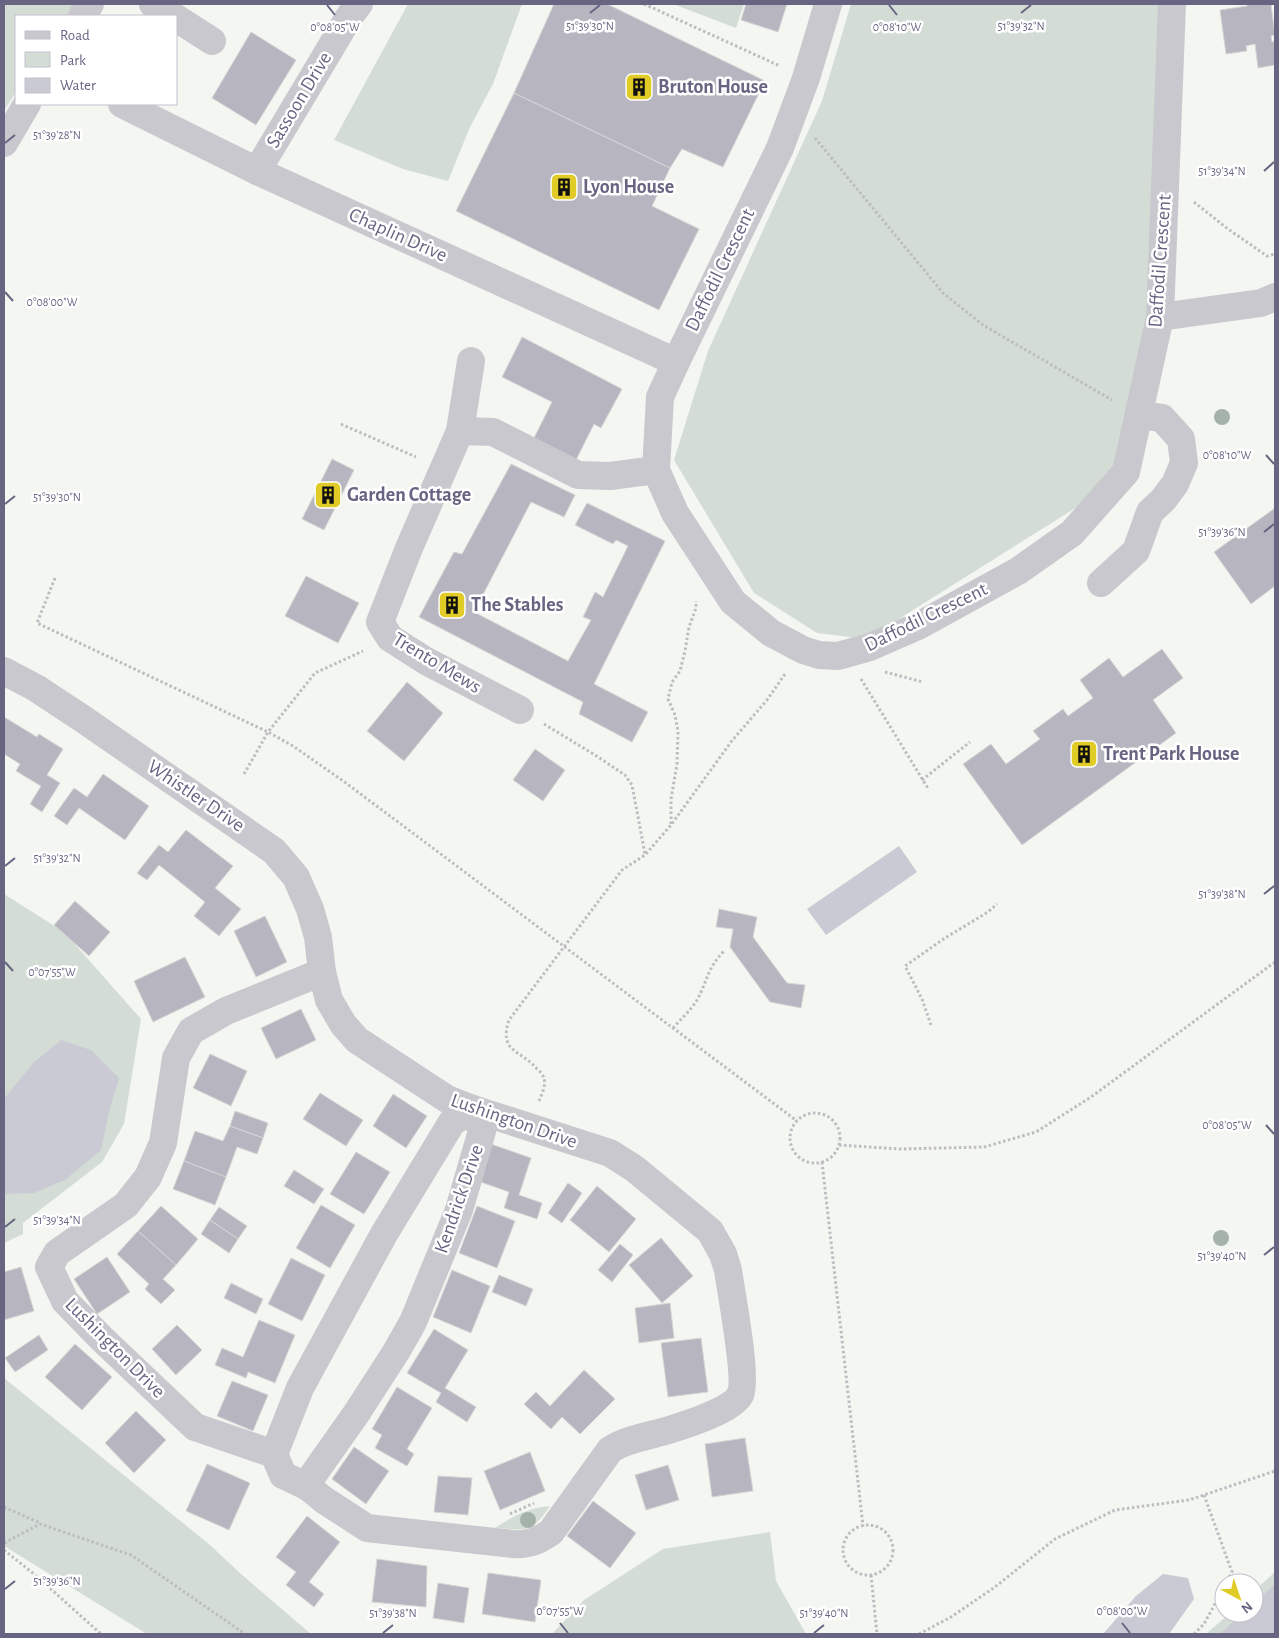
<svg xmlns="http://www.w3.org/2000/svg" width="1279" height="1638" font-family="'Alegreya Sans',sans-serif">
	<rect width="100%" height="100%" fill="#f4f6f2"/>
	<g fill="#d3ddd6">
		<polygon points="4,4 75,4 67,16 16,16 16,92 4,111"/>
		<polygon points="408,4 522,4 493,84 470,127 448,181 403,169 334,140"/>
		<polygon points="673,4 744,4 736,28"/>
		<polygon points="851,4 1163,4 1147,339 1124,457 1085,502 867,639 817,633 754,593 674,460 708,351 822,101"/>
		<polygon points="4,894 64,932 141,1019 124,1124 102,1162 23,1223 23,1234 4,1243"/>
		<polygon points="4,1378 210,1545 241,1574 311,1634 147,1634 4,1546"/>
		<path d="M550,1506C531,1534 527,1530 495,1528C513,1516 528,1508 550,1506Z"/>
		<polygon points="770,1532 776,1581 806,1634 552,1634 584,1600 663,1549"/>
		<polygon points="1275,1572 1275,1634 1206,1634 1230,1613 1254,1613 1254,1591"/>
	</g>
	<g fill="#cacad4">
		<polygon points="899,846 917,872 826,935 807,909"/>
		<polygon points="61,1040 91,1050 119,1078 109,1112 101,1150 65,1180 34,1193 4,1194 4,1099 33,1063"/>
		<polygon points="1163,1574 1188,1578 1194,1599 1169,1634 1103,1634 1136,1596"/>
		<polygon points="1275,1584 1275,1634 1220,1634 1243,1613 1254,1613 1254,1603"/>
	</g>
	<g fill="#b6b5c0" stroke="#d6d7d5">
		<polygon points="554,4 607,4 765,81 723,167 682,149 670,168 514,93"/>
		<polygon points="746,4 787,4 778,32 741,20"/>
		<polygon points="1247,4 1271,4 1275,35 1271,36 1272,42 1275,41 1275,65 1258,68 1255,44 1246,46 1247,51 1226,54 1220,10 1247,6"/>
		<polygon points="251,32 296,60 256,125 212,98"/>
		<polygon points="514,93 670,168 652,206 699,229 659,310 456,211"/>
		<polygon points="522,337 622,389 601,428 594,424 576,460 534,438 552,402 502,377"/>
		<polygon points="332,459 354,470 324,530 302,519"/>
		<polygon points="511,464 575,495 564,517 531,502 474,612 568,661 591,620 583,617 595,592 603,597 628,546 616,540 613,544 575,525 587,503 665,541 594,684 648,712 632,742 579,714 583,702 419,617 454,552 462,554"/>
		<polygon points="1275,508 1275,586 1251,604 1214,552"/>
		<polygon points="306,576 359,603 338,643 285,616"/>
		<polygon points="1162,649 1183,678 1153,700 1176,733 1022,845 963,764 991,744 1006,764 1040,739 1033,731 1063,709 1068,716 1093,698 1080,680 1109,658 1123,677"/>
		<polygon points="407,682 443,713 404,761 367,731"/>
		<polygon points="4,717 37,737 39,734 63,749 47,775 60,783 42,812 30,804 41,786 16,771 20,764 4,754"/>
		<polygon points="535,749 565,770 543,801 513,780"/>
		<polygon points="103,774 149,806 125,840 79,808 67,825 54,816 74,788 87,797"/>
		<polygon points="186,830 233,866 215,888 241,909 219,936 194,916 205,902 159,865 147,880 137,873 159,845 168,852"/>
		<polygon points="75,901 110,932 89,956 54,925"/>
		<polygon points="719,909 757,917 753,937 787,983 805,985 801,1008 770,1002 730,947 733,929 716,927"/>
		<polygon points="265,916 287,962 256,977 234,931"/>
		<polygon points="185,957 205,997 153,1022 134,981"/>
		<polygon points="301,1009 316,1040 276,1059 261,1028"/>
		<polygon points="210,1054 247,1071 231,1106 193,1088"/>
		<polygon points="320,1093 363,1120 346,1146 303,1119"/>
		<polygon points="393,1094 427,1116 406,1148 373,1126"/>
		<polygon points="235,1111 268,1123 263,1138 230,1126"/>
		<polygon points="230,1126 263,1138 257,1154 237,1147 226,1177 184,1161 195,1131 223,1141"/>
		<polygon points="491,1144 531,1158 519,1195 542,1203 537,1219 504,1208 509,1192 478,1181"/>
		<polygon points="356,1152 390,1172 364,1214 330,1194"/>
		<polygon points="184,1161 226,1177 215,1205 173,1189"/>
		<polygon points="294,1170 324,1189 314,1204 284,1186"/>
		<polygon points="568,1183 582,1193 562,1223 548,1213"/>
		<polygon points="597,1186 636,1219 609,1252 570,1220"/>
		<polygon points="321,1205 355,1225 330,1268 296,1248"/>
		<polygon points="161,1206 198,1239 176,1265 138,1231"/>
		<polygon points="477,1206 515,1221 497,1268 459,1253"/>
		<polygon points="219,1207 247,1226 238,1239 210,1220"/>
		<polygon points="210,1220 238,1239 229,1253 201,1234"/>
		<polygon points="138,1231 176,1265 163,1279 175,1290 161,1304 145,1289 149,1284 117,1254"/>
		<polygon points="661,1238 693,1276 662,1303 629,1265"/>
		<polygon points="620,1244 633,1255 612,1282 598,1270"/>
		<polygon points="107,1257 130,1292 97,1314 74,1279"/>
		<polygon points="291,1258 325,1275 302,1321 268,1304"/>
		<polygon points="21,1267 34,1311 4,1320 4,1272"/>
		<polygon points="452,1270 490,1286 471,1333 433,1317"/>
		<polygon points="499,1275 533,1289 526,1306 492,1292"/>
		<polygon points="231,1283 263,1299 256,1314 224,1298"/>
		<polygon points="670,1303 674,1338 639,1343 635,1308"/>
		<polygon points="259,1320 295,1335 275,1383 248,1372 246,1378 215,1365 222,1348 243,1357"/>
		<polygon points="177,1325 202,1350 176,1375 152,1349"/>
		<polygon points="434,1329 468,1350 445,1388 476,1407 467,1422 436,1402 441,1393 407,1373"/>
		<polygon points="39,1335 48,1350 15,1372 5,1358"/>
		<polygon points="701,1338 708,1392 668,1397 661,1343"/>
		<polygon points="75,1344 112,1377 82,1410 45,1377"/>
		<polygon points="584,1370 615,1399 580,1434 562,1417 551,1429 524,1404 536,1392 550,1406"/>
		<polygon points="232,1381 268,1395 253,1431 217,1416"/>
		<polygon points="397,1387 432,1408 407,1449 414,1454 407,1466 375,1448 382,1435 372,1429"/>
		<polygon points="136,1411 166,1440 134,1473 105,1443"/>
		<polygon points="745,1438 753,1491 712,1497 705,1444"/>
		<polygon points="354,1447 389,1471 366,1504 332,1479"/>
		<polygon points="530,1452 545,1491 500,1510 484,1471"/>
		<polygon points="207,1464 250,1483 229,1530 186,1511"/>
		<polygon points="668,1465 679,1500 646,1510 635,1475"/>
		<polygon points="438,1476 472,1478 468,1515 434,1512"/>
		<polygon points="593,1501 636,1533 610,1568 567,1536"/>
		<polygon points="307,1516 340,1542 309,1582 324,1594 314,1607 286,1585 296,1572 276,1557"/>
		<polygon points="377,1559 427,1566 426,1607 372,1602"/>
		<polygon points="488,1573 541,1580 535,1622 482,1614"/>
		<polygon points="438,1583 469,1588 464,1623 433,1618"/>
	</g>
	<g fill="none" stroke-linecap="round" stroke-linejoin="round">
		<g stroke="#bdbdc1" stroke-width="3" stroke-dasharray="2.5 2.5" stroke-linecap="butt">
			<polyline points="644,4 780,66"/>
			<polyline points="815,138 943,293 983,325 1112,400"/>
			<polyline points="1194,202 1228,229 1267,256 1275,254"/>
			<polyline points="341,424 416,457"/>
			<polyline points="55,578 37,623 268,732 293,746 346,783 797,1121"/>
			<polyline points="885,672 923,682"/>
			<polyline points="861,679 929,790"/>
			<polyline points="544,724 595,755 625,775 632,785 645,854"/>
			<polyline points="244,774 268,732 315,673 363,651"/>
			<polyline points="922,780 970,742"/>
			<polyline points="671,824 671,799 677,764 678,731 675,715 668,699 672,682 680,671 685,651 689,627 696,608 696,601"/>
			<polyline points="931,1025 922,999 905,966 945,938 988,912 997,904"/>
			<path d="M673,1028C681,1019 691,1010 697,1000C708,980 706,970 724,951"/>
			<path d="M539,1101C542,1094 546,1085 544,1078C543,1075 540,1071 537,1069C522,1050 498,1053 509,1020L622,870L645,855L671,825L731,742L767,700L785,674"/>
			<circle cx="815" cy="1138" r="25"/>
			<polyline points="839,1145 900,1149 984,1147 1036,1132 1091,1097 1275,962"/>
			<polyline points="822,1162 863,1526"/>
			<polyline points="1204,1495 1232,1572 1226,1583"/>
			<polyline points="4,1507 40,1523"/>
			<polyline points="510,1514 534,1503"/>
			<circle cx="868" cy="1550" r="25"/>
			<polyline points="4,1543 40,1524 131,1555 245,1634"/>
			<polyline points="4,1550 34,1574 101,1634"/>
			<polyline points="871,1575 877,1634"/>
			<polyline points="919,1634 951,1617 995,1587 1055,1539 1115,1510 1189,1500 1275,1471"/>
			<polyline points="1194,1634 1204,1624 1224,1587"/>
		</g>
		<g stroke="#c9c8ce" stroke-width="28">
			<polyline points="153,4 173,16"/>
			<polyline points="828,4 806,78 780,148 676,362 660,397 656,470 675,513 733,602 771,633 803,650 819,655 838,656 870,647 918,626 1018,571 1072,533 1126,472 1160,317 1172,4"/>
			<polyline points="82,16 90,4"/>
			<polyline points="176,18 212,41"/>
			<polyline points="122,104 257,171 676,362"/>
			<polyline points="4,143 27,104"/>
			<polyline points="257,171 349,17 359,4"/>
			<polyline points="1160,317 1261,303 1275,297"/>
			<polyline points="460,431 471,361"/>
			<polyline points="1101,583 1136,551 1150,512 1163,500 1175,484 1184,463 1181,439 1162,418 1139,415"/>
			<path d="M4,671L36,688L83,719L274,851L296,877L310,909L318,937L322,972L329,1000L343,1024L357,1040L447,1099L473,1109L610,1153L635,1169L710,1231L723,1254L728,1270C731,1292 748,1380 740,1395C732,1410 688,1424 672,1429C651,1436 628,1438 610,1450L551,1532C538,1541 529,1545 513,1544L367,1528L324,1500L308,1487"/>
			<polyline points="520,710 426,661 390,638 380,622 409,548 460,431 493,432 578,475 610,476 656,470"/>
			<polygon points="473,1109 482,1131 459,1210 413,1322 396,1352 356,1414 313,1475 308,1487 283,1475 274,1454 300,1388 384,1234 452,1122"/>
			<polyline points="274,1454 195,1427 101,1338 65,1301 49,1267 57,1253 126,1205 148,1177 163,1143 176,1058 191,1031 226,1011 322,972"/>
		</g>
	</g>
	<g fill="#a5b2a9">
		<circle cx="1222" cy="417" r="8"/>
		<circle cx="1221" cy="1238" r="8"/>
		<circle cx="528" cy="1520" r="8"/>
	</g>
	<path fill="none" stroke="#686583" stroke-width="2" d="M327,5L335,15M889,5L897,15M590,13L600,5M1021,13L1031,5M5,143L15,135M1264,171L1274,162M5,292L13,301M1266,455L1274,464M5,504L15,496M1264,532L1274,524M5,866L15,858M1264,894L1274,886M5,962L13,971M1266,1125L1274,1134M5,1227L15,1219M1264,1255L1274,1247M5,1589L15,1581M560,1623L568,1633M1122,1623L1130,1633M383,1633L393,1625M814,1633L824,1625"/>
	<defs>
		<g id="building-square" transform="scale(1.4375)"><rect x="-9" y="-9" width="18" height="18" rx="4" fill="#e1cb27" stroke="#fff"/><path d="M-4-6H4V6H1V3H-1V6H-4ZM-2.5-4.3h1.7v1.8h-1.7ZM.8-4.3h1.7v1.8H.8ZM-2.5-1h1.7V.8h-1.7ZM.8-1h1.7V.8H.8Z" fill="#111"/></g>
	</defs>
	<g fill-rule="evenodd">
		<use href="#building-square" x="639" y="87"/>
		<use href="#building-square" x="564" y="187"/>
		<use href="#building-square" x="328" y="495"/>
		<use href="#building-square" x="452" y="605"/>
		<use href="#building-square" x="1084" y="754"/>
	</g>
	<g text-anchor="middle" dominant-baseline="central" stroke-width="5" stroke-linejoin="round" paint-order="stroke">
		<g font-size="20" font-weight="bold" fill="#686583" stroke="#fff" text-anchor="start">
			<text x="658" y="87">Bruton House</text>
			<text x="583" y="187">Lyon House</text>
			<text x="347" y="495">Garden Cottage</text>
			<text x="471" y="605">The Stables</text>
			<text x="1103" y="754">Trent Park House</text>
		</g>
		<g font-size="20" fill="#686583" stroke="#fff">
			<text transform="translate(299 100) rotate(-59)">Sassoon Drive</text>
			<text transform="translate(398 235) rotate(24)">Chaplin Drive</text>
			<text transform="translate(1160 261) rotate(-86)">Daffodil Crescent</text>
			<text transform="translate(720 270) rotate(-64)">Daffodil Crescent</text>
			<text transform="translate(926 617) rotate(-26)">Daffodil Crescent</text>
			<text transform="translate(437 663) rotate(31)">Trento Mews</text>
			<text transform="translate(196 796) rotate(34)">Whistler Drive</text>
			<text transform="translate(514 1121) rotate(19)">Lushington Drive</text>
			<text transform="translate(459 1199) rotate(-71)">Kendrick Drive</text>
			<text transform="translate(115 1348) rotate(45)">Lushington Drive</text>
		</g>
	</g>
	<g font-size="12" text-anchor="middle" fill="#686583" stroke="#fff" stroke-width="5" stroke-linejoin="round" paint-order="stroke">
		<text x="1021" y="30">51°39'32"N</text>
		<text x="590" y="30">51°39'30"N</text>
		<text x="335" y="31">0°08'05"W</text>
		<text x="897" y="31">0°08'10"W</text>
		<text x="57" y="139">51°39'28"N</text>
		<text x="1222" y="175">51°39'34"N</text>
		<text x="52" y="306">0°08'00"W</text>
		<text x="1227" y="459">0°08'10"W</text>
		<text x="57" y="501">51°39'30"N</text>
		<text x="1222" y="536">51°39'36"N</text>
		<text x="57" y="862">51°39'32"N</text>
		<text x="1222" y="898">51°39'38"N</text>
		<text x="52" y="976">0°07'55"W</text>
		<text x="1227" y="1129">0°08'05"W</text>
		<text x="57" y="1224">51°39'34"N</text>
		<text x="1222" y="1260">51°39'40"N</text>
		<text x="57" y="1585">51°39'36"N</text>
		<text x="560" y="1615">0°07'55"W</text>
		<text x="1122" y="1615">0°08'00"W</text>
		<text x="393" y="1617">51°39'38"N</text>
		<text x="824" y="1617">51°39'40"N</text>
	</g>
	<rect width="1279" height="1638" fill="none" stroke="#686583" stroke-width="10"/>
	<rect x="15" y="15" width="162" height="90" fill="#ffffff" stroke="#c3c1cd"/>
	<rect x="25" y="31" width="25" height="8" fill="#c9c8ce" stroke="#c3c1cd"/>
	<text x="60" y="40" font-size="15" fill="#686583">Road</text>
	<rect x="25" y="52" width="25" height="15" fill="#d3ddd6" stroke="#c3c1cd"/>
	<text x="60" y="65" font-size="15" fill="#686583">Park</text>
	<rect x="25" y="78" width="25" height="15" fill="#cacad4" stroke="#c3c1cd"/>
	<text x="60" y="90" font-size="15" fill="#686583">Water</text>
	<g transform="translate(1239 1598) rotate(140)"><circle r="24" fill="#ffffff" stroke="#c3c1cd"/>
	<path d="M0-4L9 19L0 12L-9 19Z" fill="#e1cb27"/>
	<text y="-8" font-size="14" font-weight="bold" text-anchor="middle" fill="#686583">N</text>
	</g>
</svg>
